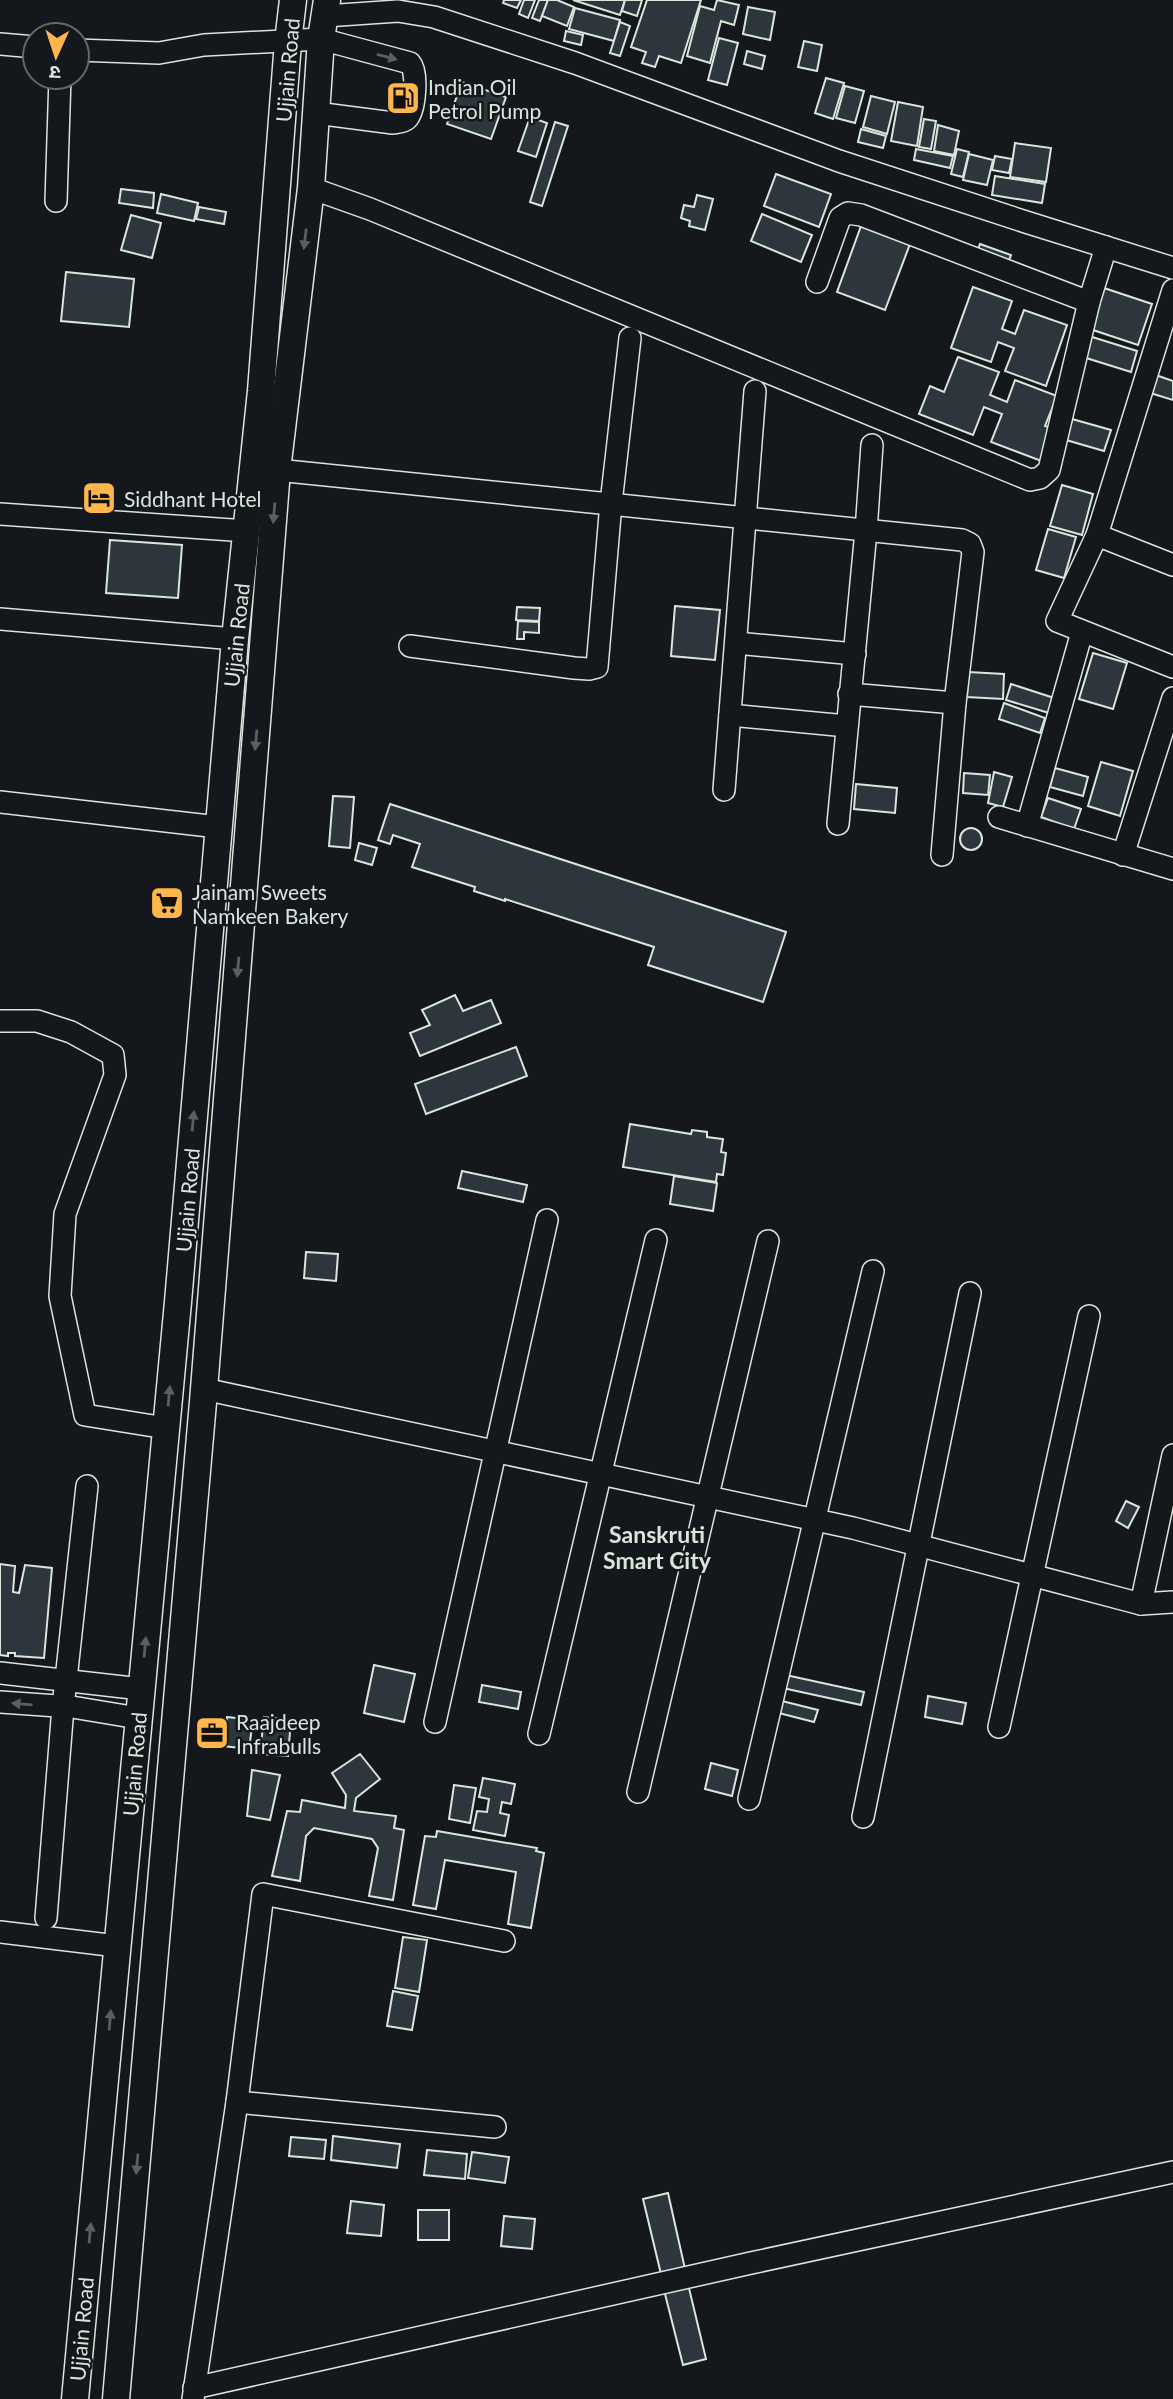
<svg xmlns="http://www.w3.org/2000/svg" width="1173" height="2399" font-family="Lato,'Noto Sans Devanagari',sans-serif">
	<rect width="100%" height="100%" fill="#14181c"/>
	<g fill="#2c363c" stroke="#d8e6dc" stroke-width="2">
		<polygon points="504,0 521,0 517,8 503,3"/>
		<polygon points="524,0 535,0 528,18 519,14"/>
		<polygon points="539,0 548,0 540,21 532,18"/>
		<polygon points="548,0 557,0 574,7 567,26 542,16"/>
		<polygon points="573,0 625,0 620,15"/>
		<polygon points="625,0 642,0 637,16 622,11"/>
		<polygon points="647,0 701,0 681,63 659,56 655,67 642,63 646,52 631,47"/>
		<polygon points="717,0 739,5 734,25 721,21 710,63 687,56 700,6 714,10"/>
		<polygon points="748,7 775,12 770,40 743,34"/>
		<polygon points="575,8 620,20 614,41 569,29"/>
		<polygon points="620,22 630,26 620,56 610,53"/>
		<polygon points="566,31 583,35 581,45 564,41"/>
		<polygon points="719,38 738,43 727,85 708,80"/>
		<polygon points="804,41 822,45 817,71 798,67"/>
		<polygon points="747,51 765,56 762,69 744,64"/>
		<polygon points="826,78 844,83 833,119 815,113"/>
		<polygon points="462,82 506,97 491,139 447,124"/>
		<polygon points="845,86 864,91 855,123 836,118"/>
		<polygon points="871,96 895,102 887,134 863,127"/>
		<polygon points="898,102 923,107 917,146 891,141"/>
		<polygon points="530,117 547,123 536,157 518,151"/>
		<polygon points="924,119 936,121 931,149 919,147"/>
		<polygon points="555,122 568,126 542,206 530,202"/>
		<polygon points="938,125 959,131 954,155 934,151"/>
		<polygon points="861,129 886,136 883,148 858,142"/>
		<polygon points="1015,143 1051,148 1046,182 1010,177"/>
		<polygon points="916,149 953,156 950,168 914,160"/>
		<polygon points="957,149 969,152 963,177 951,174"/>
		<polygon points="969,154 993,160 987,185 963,180"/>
		<polygon points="995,156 1012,159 1009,173 992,170"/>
		<polygon points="776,174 831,194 819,227 764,206"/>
		<polygon points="995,176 1045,184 1042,203 992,195"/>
		<polygon points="121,189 154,193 153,208 119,203"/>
		<polygon points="161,194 198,203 194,221 157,213"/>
		<polygon points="697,195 713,199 705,230 689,226 690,221 681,218 684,205 694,207"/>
		<polygon points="199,207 226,212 224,224 196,219"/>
		<polygon points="762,214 812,235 801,262 751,241"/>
		<polygon points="131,215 161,223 152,258 121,250"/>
		<polygon points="861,226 910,244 885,310 837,292"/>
		<polygon points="980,244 1011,255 1007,266 976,254"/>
		<polygon points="66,272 134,279 129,327 61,321"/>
		<polygon points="973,287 1012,301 1002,329 1015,334 1024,310 1067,325 1046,386 1005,371 1014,348 998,342 991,362 951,348"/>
		<polygon points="1101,287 1152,304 1138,345 1087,328"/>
		<polygon points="1089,336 1137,351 1131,372 1083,357"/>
		<polygon points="958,357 999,372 990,395 1007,402 1015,380 1057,396 1045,426 1056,430 1044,462 991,442 1002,414 984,407 973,435 919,414 930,386 944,392"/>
		<polygon points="1153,374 1173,381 1173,400 1147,392"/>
		<polygon points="1072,419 1111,430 1104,451 1066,440"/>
		<polygon points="1062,485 1093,494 1082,535 1050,526"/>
		<polygon points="1048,529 1076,537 1064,578 1036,570"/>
		<polygon points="110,540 182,545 178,598 106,593"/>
		<polygon points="675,606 720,610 715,660 671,656"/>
		<polygon points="517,607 540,608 539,621 516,620"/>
		<polygon points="518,621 539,622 539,633 524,632 524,639 517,639"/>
		<polygon points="1093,653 1127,663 1113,709 1079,699"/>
		<polygon points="968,672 1004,674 1003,699 967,697"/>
		<polygon points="1011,684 1054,698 1049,713 1006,700"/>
		<polygon points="1004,703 1045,718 1040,733 999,719"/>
		<polygon points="1101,762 1133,771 1120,816 1088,806"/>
		<polygon points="1055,768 1088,777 1083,796 1050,787"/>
		<polygon points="994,772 1012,777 1003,807 988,803"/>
		<polygon points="964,773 990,775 988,795 963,793"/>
		<polygon points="856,784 897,788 895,813 854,809"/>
		<polygon points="333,796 354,797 350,848 329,846"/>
		<polygon points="1048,798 1081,809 1074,829 1041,817"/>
		<polygon points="390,804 786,932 763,1002 648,965 654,947 505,899 505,901 474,891 475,887 412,867 420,844 393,835 390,844 378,840"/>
		<circle cx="971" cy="839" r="11"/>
		<polygon points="359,843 377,848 372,865 355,860"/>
		<polygon points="455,995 463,1011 491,1000 501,1023 420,1056 410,1033 430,1025 422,1010"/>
		<polygon points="516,1047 527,1076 426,1114 415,1084"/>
		<polygon points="630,1124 691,1134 692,1130 707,1132 707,1137 723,1139 721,1152 726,1153 723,1175 717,1174 716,1182 623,1167"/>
		<polygon points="462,1171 527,1185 523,1202 458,1188"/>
		<polygon points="674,1176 717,1183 713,1211 670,1204"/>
		<polygon points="306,1252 338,1254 336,1281 304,1278"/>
		<polygon points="1126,1501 1139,1507 1128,1528 1116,1521"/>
		<polygon points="0,1564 15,1566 13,1592 19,1593 25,1565 52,1568 44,1658 15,1656 15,1653 8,1653 8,1656 0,1655"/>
		<polygon points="374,1665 415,1674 404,1722 364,1713"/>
		<polygon points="781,1674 864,1692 861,1705 778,1687"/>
		<polygon points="482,1685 521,1692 518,1709 479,1702"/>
		<polygon points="928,1696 966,1703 962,1724 925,1717"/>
		<polygon points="774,1699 818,1710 814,1722 771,1711"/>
		<polygon points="227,1717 253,1720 249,1749 223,1746"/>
		<polygon points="264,1717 291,1720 288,1756 260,1754"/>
		<polygon points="360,1754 380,1779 356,1798 354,1811 396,1816 394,1828 404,1830 393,1900 369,1896 378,1848 372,1839 314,1828 306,1836 300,1881 272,1876 287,1811 300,1812 302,1800 345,1808 346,1795 332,1773"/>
		<polygon points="711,1763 738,1770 732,1796 705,1789"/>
		<polygon points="252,1770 280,1775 270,1820 247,1816"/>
		<polygon points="483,1778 515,1784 511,1804 502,1802 500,1813 509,1815 505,1836 473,1830 477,1811 487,1812 489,1799 479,1797"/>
		<polygon points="454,1785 476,1788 470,1823 449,1819"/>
		<polygon points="437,1831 537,1848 536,1851 544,1853 531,1928 508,1924 516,1872 445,1860 436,1909 413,1905 425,1836 436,1837"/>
		<polygon points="403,1937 427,1940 419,1992 395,1988"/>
		<polygon points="393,1991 418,1996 412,2030 387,2026"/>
		<polygon points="333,2136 400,2144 397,2168 331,2160"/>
		<polygon points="291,2137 326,2140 324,2159 289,2156"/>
		<polygon points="427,2150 467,2154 465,2179 424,2175"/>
		<polygon points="472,2152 509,2157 505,2183 468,2178"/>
		<polygon points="668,2193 685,2269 661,2274 643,2199"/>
		<polygon points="351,2201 384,2205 381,2236 347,2233"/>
		<rect x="418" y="2210" width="31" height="30"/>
		<polygon points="504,2216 535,2219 532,2249 501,2246"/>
		<polygon points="688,2284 706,2359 683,2365 664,2290"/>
	</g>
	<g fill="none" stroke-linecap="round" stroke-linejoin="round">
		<g stroke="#d8e6dc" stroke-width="24">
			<g id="minor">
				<polyline points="325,16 398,11 434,17 575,63 839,161 1029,223 1173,268"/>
				<polyline points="0,44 35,47"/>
				<path d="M77,50L159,53L204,45L321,39L410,63C418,72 415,106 409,116C406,122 399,122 393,123L316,113"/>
				<polyline points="311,188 370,209 1030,480 1040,478 1049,470 1089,302 1106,247"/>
				<polyline points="56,201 60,77"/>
				<polyline points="817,282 840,218 848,213 861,215 1089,302"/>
				<polyline points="1173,290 1097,535 1057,621 1173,667"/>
				<polyline points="277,470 962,540 970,544 973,552 955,703 942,855"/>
				<polyline points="0,514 247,531"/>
				<polyline points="1097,535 1173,565"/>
				<polyline points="0,619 235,639"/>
				<polyline points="736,643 855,654"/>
				<polyline points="410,646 574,668 589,669 597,667 611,503 630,338"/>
				<polyline points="849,694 955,703"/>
				<polyline points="730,715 847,726"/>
				<polyline points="724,790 755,391"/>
				<polyline points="0,802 218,827"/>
				<polyline points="999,817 1173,869"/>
				<polyline points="838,824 866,531 872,445"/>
				<polyline points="1027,826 1082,632"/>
				<polyline points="1123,855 1173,698"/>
				<polyline points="0,1021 37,1021 71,1032 113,1055 115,1075 65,1214 60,1296 85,1415 166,1428"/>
				<polyline points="204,1389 853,1528 1141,1604 1173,1602"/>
				<polyline points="1141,1604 1173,1455"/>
				<polyline points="0,1673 141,1689"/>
				<polyline points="0,1702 72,1707 138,1718"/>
				<polyline points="435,1722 547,1220"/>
				<polyline points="999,1727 1089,1316"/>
				<polyline points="539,1734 656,1240"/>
				<polyline points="638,1792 768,1241"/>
				<polyline points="749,1799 873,1271"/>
				<polyline points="863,1817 970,1293"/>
				<polyline points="46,1918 63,1707 87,1486"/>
				<polyline points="0,1932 117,1946"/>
				<polyline points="237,2102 495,2127"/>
				<polyline points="194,2388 751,2263 1173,2172"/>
				<polyline points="193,2399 237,2102 263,1894 504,1941"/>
			</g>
		</g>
		<g stroke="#d8e6dc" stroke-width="29">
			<g id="major">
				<polyline points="75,2399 178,1302 235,639 261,391 288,42 293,0"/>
				<polyline points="116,2399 203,1402 277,470 311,188 321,39 327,0"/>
			</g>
		</g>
		<use href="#minor" stroke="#14181c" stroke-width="21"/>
		<use href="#major" stroke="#14181c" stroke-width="26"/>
	</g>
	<defs><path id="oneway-solid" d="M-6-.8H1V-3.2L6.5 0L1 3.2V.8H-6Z" transform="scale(1.75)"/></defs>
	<g fill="#59605f">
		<use href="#oneway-solid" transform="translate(387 57) rotate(15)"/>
		<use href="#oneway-solid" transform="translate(305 239) rotate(97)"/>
		<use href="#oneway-solid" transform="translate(274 513) rotate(95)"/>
		<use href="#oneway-solid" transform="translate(256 740) rotate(95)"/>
		<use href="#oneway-solid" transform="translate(238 967) rotate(95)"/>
		<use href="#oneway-solid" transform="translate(193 1121) rotate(-85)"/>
		<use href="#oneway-solid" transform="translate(169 1396) rotate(-85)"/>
		<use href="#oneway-solid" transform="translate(145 1647) rotate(-85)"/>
		<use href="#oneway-solid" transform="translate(22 1704) rotate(-175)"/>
		<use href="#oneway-solid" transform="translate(110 2020) rotate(-85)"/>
		<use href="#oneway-solid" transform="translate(137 2164) rotate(95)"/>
		<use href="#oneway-solid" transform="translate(90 2233) rotate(-85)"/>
	</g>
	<defs>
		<g id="fuel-square" transform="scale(1.75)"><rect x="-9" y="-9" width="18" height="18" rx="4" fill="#ffb74d" stroke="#14181c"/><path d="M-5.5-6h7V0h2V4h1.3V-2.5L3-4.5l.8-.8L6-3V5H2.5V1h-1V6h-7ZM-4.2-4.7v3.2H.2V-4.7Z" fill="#111"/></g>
		<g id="hotel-square" transform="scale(1.75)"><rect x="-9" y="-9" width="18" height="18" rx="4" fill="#ffb74d" stroke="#14181c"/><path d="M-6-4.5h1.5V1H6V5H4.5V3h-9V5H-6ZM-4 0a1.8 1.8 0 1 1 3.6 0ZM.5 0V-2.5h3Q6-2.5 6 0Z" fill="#111"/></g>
		<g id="supermarket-square" transform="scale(1.75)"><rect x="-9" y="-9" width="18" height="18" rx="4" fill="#ffb74d" stroke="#14181c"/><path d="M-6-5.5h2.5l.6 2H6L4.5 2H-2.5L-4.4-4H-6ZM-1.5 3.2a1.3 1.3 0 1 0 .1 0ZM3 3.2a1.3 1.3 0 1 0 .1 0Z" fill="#111"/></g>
		<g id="office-square" transform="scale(1.75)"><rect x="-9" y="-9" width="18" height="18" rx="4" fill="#ffb74d" stroke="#14181c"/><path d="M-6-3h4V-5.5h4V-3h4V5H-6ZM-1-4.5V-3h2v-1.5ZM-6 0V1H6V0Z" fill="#111"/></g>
	</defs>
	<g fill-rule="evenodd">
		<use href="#fuel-square" x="403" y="98"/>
		<use href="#hotel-square" x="99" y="498"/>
		<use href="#supermarket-square" x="167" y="903"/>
		<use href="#office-square" x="212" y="1733"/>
	</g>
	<g text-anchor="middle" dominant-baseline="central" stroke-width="5" stroke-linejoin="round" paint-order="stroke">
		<g font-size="21" fill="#d8e6dc" stroke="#14181c">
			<text transform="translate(287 70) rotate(-85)">Ujjain Road</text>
			<text transform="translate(236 635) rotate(-84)">Ujjain Road</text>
			<text transform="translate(187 1200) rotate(-85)">Ujjain Road</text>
			<text transform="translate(134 1764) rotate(-85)">Ujjain Road</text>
			<text transform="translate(81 2329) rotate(-85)">Ujjain Road</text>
		</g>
		<g font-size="21" fill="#d8e6dc" stroke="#14181c" text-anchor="start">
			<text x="428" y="86">Indian Oil<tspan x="428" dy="24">Petrol Pump</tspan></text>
			<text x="124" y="498">Siddhant Hotel</text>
			<text x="192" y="891">Jainam Sweets<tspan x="192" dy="24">Namkeen Bakery</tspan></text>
			<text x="236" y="1721">Raajdeep<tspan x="236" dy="24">Infrabulls</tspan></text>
		</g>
		<g font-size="23" font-weight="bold" fill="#d8e6dc" stroke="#14181c">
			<text x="657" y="1534">Sanskruti<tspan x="657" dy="26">Smart City</tspan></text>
		</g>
	</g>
	<g transform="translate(56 56) rotate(183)"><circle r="33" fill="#14181c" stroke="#626a69" stroke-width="2"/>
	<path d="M0-5L12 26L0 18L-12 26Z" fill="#ffb74d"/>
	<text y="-10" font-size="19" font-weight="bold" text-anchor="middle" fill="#d8e6dc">उ</text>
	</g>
</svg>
